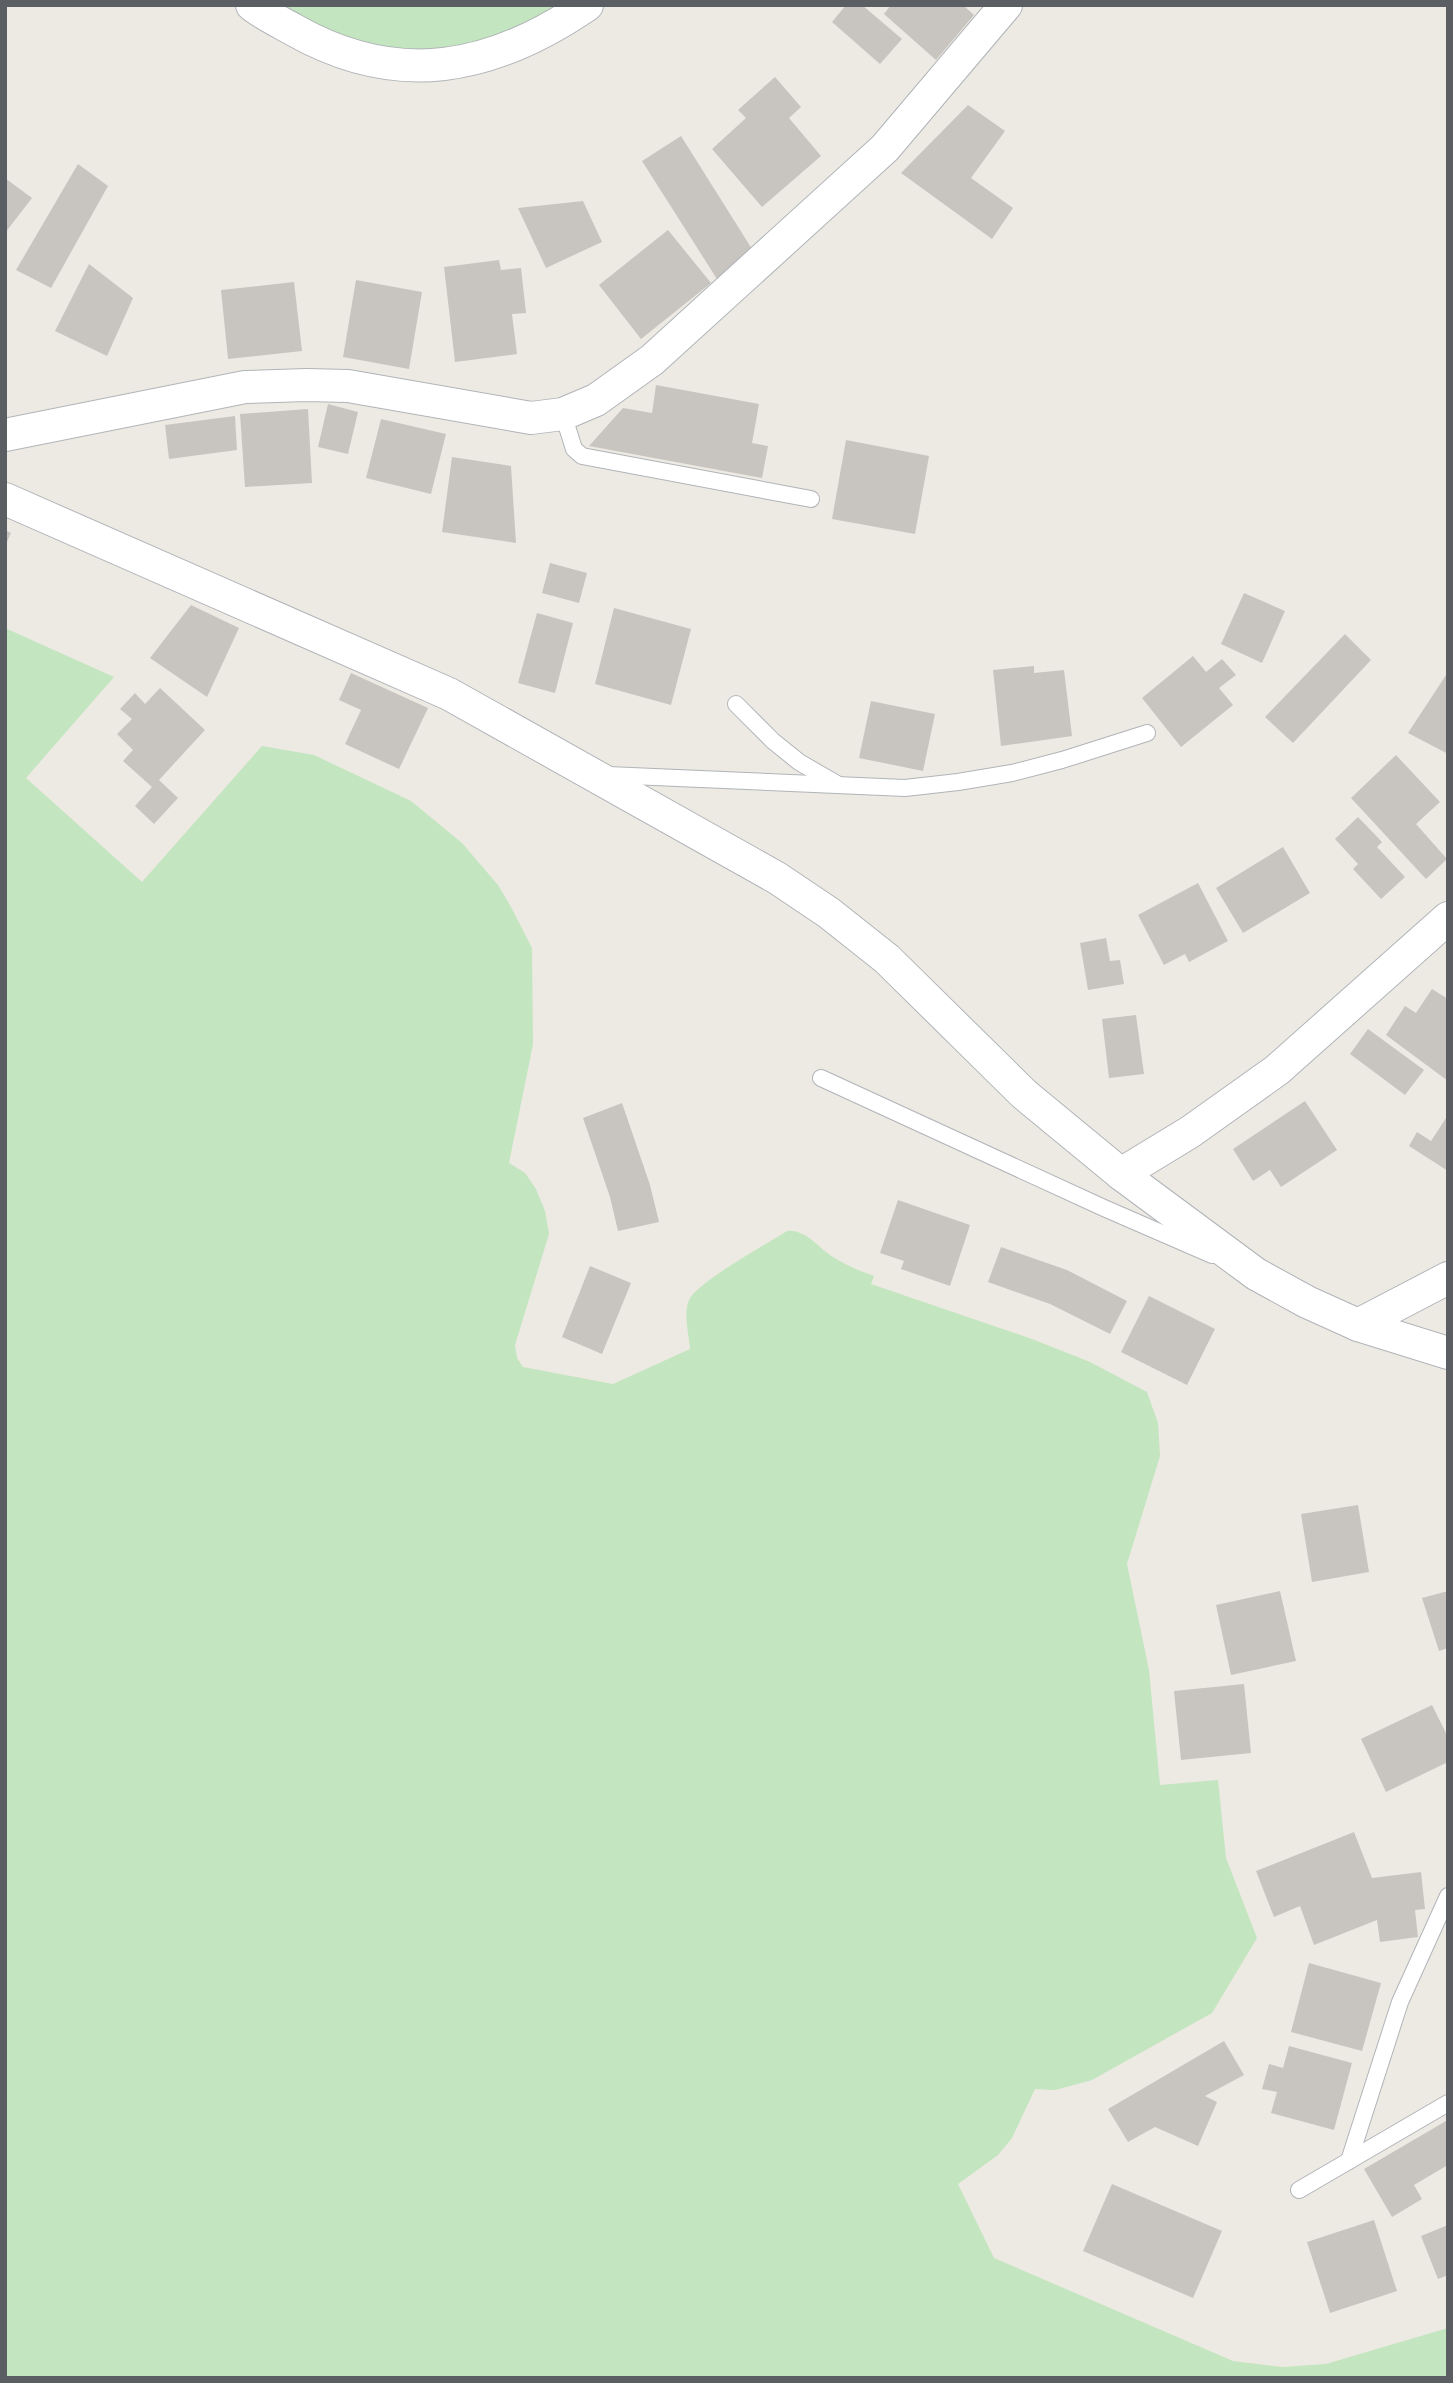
<svg xmlns="http://www.w3.org/2000/svg" width="1453" height="2383" font-family="'DejaVu Sans',sans-serif">
	<rect width="100%" height="100%" fill="#edeae3"/>
	<g fill="#c3e5bf">
		<polygon points="252,5 587,5 404,65"/>
		<path d="M5,628L114,677L26,778L142,882L262,746L314,755L411,801L462,843L498,885L511,907L532,948L533,1044L509,1163L525,1173L536,1189L545,1211L549,1234L515,1345L517,1358L523,1367L613,1384L690,1349C689,1334 683,1315 689,1300C697,1282 767,1244 787,1231C806,1229 818,1248 833,1257C846,1265 859,1271 874,1276L871,1284L1032,1339L1090,1362L1147,1392L1158,1423L1160,1456L1127,1564L1149,1670L1160,1785L1218,1780L1226,1858L1257,1938L1212,2013L1092,2080L1055,2090L1035,2089L1012,2138L998,2155L958,2184L994,2258L1233,2361L1282,2367L1326,2364L1448,2328V2378H5Z"/>
	</g>
	<g fill="#c8c5c0">
		<polygon points="846,5 862,5 902,39 880,64 832,22"/>
		<polygon points="891,5 963,5 974,15 936,60 884,14"/>
		<polygon points="775,77 801,107 789,118 821,156 762,207 712,149 746,118 738,110"/>
		<polygon points="968,105 1005,131 971,178 1013,208 992,239 901,173"/>
		<polygon points="681,136 752,249 717,279 642,161"/>
		<polygon points="78,164 108,186 51,288 16,270"/>
		<polygon points="5,178 32,198 5,233"/>
		<polygon points="583,201 602,242 546,268 518,208"/>
		<polygon points="668,230 711,283 641,339 599,285"/>
		<polygon points="499,260 501,270 521,268 526,313 512,314 517,354 455,362 444,267"/>
		<polygon points="89,264 133,298 107,356 55,331"/>
		<polygon points="356,280 422,292 409,369 343,357"/>
		<polygon points="294,282 302,351 228,359 221,290"/>
		<polygon points="656,385 759,404 752,443 768,446 762,478 589,446 623,408 652,413"/>
		<polygon points="328,404 358,412 348,454 318,447"/>
		<polygon points="308,409 312,483 245,487 240,414"/>
		<polygon points="235,416 237,450 169,459 165,425"/>
		<polygon points="381,419 446,434 431,494 366,478"/>
		<polygon points="846,440 929,456 915,534 832,519"/>
		<polygon points="452,457 511,466 516,543 442,532"/>
		<polygon points="5,530 11,533 5,546"/>
		<polygon points="550,563 587,573 579,603 542,593"/>
		<polygon points="1244,593 1285,611 1262,663 1221,644"/>
		<polygon points="191,605 239,628 207,697 150,658"/>
		<polygon points="614,608 691,629 671,705 595,684"/>
		<polygon points="537,613 573,623 555,693 518,683"/>
		<polygon points="1345,634 1371,660 1293,743 1265,717"/>
		<polygon points="1193,656 1206,672 1222,659 1236,675 1219,688 1233,705 1181,747 1142,698"/>
		<polygon points="1034,666 1034,673 1064,670 1072,736 1001,746 993,670"/>
		<polygon points="1448,672 1448,754 1408,733"/>
		<polygon points="351,673 428,708 399,769 345,744 361,710 339,700"/>
		<polygon points="160,688 205,730 159,780 178,798 154,824 135,806 152,787 123,761 133,750 117,734 132,719 120,709 135,693 145,704"/>
		<polygon points="871,701 935,714 923,771 859,758"/>
		<polygon points="1396,755 1440,802 1416,824 1447,859 1426,879 1351,798"/>
		<polygon points="1358,817 1382,842 1377,847 1405,877 1381,899 1353,869 1358,864 1335,839"/>
		<polygon points="1283,847 1310,893 1243,933 1216,888"/>
		<polygon points="1198,883 1228,941 1189,962 1185,954 1164,965 1138,915"/>
		<polygon points="1106,938 1110,961 1120,960 1124,984 1088,990 1080,943"/>
		<polygon points="1432,989 1448,999 1448,1081 1386,1035 1405,1006 1416,1013"/>
		<polygon points="1136,1015 1144,1074 1109,1078 1102,1019"/>
		<polygon points="1368,1029 1424,1070 1405,1095 1350,1054"/>
		<polygon points="1305,1101 1337,1150 1281,1187 1270,1170 1253,1181 1233,1149"/>
		<polygon points="622,1103 650,1185 659,1222 618,1231 610,1197 583,1118"/>
		<polygon points="1448,1115 1448,1171 1409,1146 1417,1132 1431,1141"/>
		<polygon points="898,1200 970,1225 950,1286 901,1269 904,1261 880,1253"/>
		<polygon points="1001,1247 1067,1270 1127,1301 1110,1334 1050,1304 988,1282"/>
		<polygon points="590,1266 631,1283 602,1354 562,1337"/>
		<polygon points="1149,1296 1215,1329 1187,1385 1121,1352"/>
		<polygon points="1358,1505 1369,1572 1312,1582 1301,1514"/>
		<polygon points="1280,1591 1296,1661 1231,1675 1216,1605"/>
		<polygon points="1448,1591 1448,1648 1439,1651 1422,1598"/>
		<polygon points="1244,1684 1251,1753 1181,1760 1174,1691"/>
		<polygon points="1432,1705 1448,1737 1448,1762 1386,1792 1361,1739"/>
		<polygon points="1354,1832 1372,1878 1421,1872 1425,1909 1415,1910 1418,1937 1380,1942 1377,1920 1314,1945 1300,1906 1274,1917 1256,1871"/>
		<polygon points="1309,1963 1381,1983 1362,2051 1291,2032"/>
		<polygon points="1224,2041 1244,2075 1205,2096 1217,2102 1198,2146 1155,2127 1128,2142 1108,2109"/>
		<polygon points="1289,2046 1352,2063 1334,2130 1271,2113 1277,2092 1262,2089 1269,2064 1283,2068"/>
		<polygon points="1446,2121 1448,2165 1414,2185 1422,2199 1392,2217 1364,2169"/>
		<polygon points="1112,2184 1222,2231 1193,2298 1083,2251"/>
		<polygon points="1374,2220 1397,2291 1330,2313 1307,2242"/>
		<polygon points="1448,2225 1448,2275 1438,2279 1421,2236"/>
	</g>
	<g fill="none" stroke-linecap="round" stroke-linejoin="round">
		<g stroke="#b0b4b8" stroke-width="18">
			<g id="lane">
				<polyline points="563,414 574,449 582,456 811,499"/>
				<polyline points="736,704 773,741 799,762 837,784"/>
				<polyline points="608,775 905,788 958,782 1012,773 1062,760 1147,733"/>
				<polyline points="821,1078 1104,1208 1212,1255"/>
				<polyline points="1349,2161 1400,2002 1448,1896"/>
				<polyline points="1299,2190 1448,2103"/>
			</g>
		</g>
		<g stroke="#b0b4b8" stroke-width="34">
			<g id="street">
				<path d="M252,5C265,15 280,22 294,30C398,89 492,70 587,5"/>
				<polyline points="5,435 245,387 306,385 348,386 531,418 563,414 596,400 652,360 885,148 1006,5"/>
				<polyline points="5,499 449,694 777,878 829,913 887,959 1024,1094 1121,1174 1256,1274 1307,1302 1358,1325 1448,1353"/>
				<polyline points="1121,1174 1190,1132 1277,1070 1448,918"/>
				<polyline points="1358,1325 1448,1278"/>
			</g>
		</g>
		<use href="#lane" stroke="#fff" stroke-width="16"/>
		<use href="#street" stroke="#fff" stroke-width="32"/>
	</g>
	<rect width="1453" height="2383" fill="none" stroke="#5b5f63" stroke-width="14"/>
</svg>
